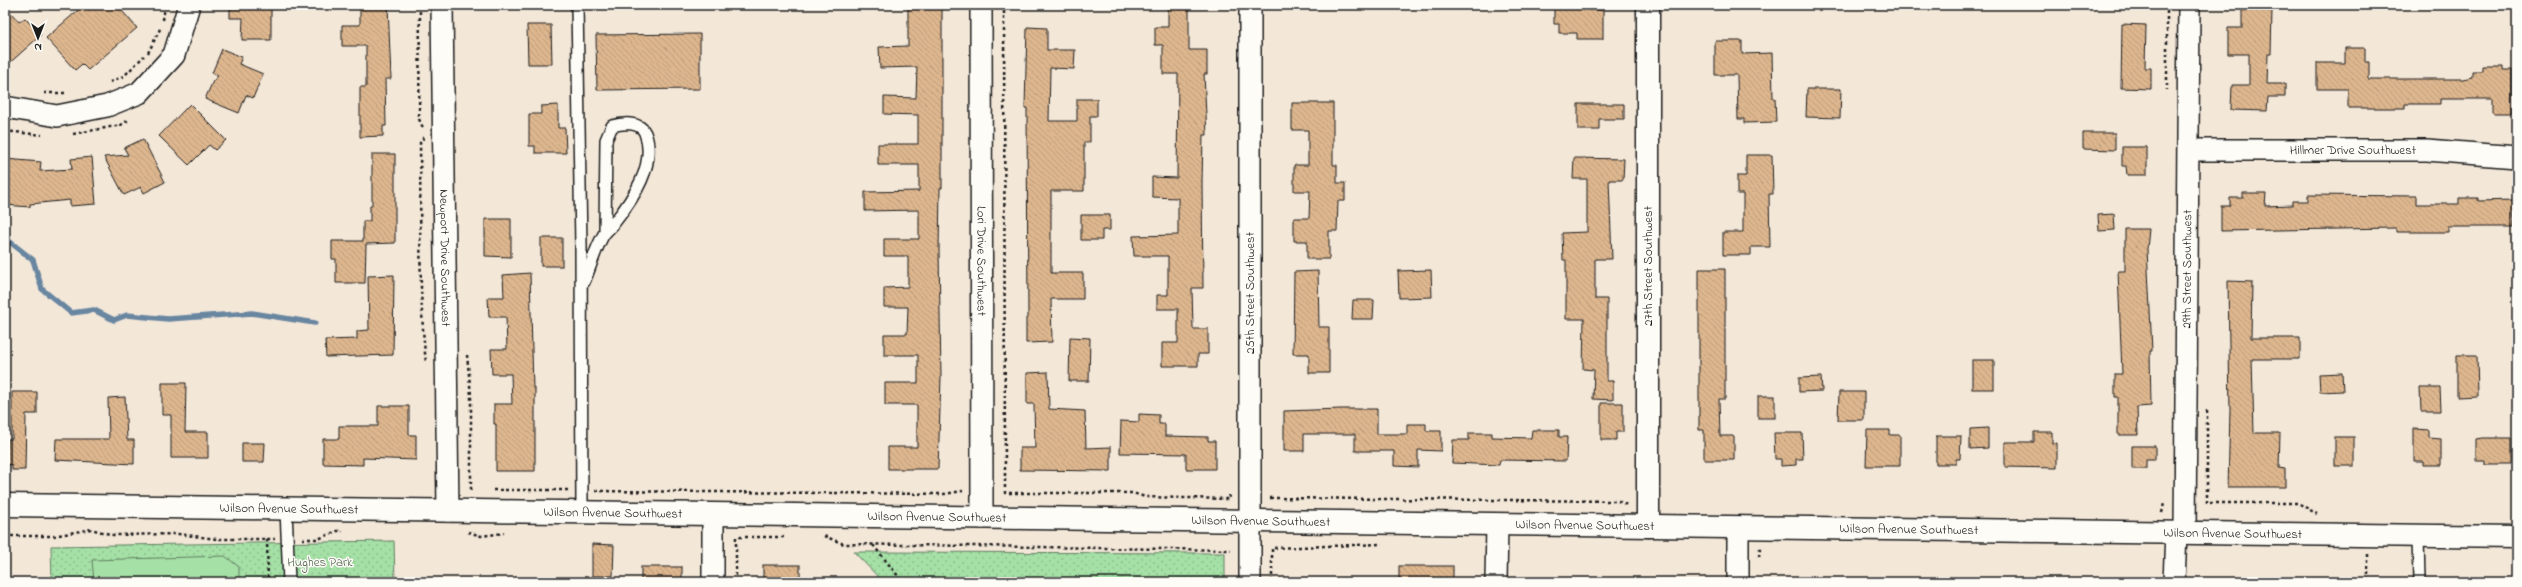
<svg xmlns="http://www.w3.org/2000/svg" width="2522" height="587" font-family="'Indie Flower',sans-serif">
	<defs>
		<pattern id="park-dots" width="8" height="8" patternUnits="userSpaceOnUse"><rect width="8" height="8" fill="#a5e0a6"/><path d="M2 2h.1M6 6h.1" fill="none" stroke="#8dc08e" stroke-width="1.8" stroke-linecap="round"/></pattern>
		<pattern id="building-back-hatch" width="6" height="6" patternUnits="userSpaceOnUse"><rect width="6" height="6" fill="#ddb68e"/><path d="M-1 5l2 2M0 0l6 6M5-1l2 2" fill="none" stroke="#bd9c7a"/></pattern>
	</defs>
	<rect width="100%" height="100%" fill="#f3e7d8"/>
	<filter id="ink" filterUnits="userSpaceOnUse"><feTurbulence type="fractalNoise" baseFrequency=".025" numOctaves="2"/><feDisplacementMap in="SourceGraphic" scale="8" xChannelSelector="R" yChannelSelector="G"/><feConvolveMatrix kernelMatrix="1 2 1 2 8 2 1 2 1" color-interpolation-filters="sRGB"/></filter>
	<g filter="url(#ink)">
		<g fill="url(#park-dots)" stroke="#607e61">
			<polygon points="394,541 395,582 52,582 51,546"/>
			<polygon points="854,552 1225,553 1225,582 883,582"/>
		</g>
		<polygon fill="#a5e0a6" stroke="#607e61" points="225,556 239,567 239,582 94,582 92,560"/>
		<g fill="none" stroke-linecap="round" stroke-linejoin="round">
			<polyline stroke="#6986a1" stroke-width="5.5" points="5,238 33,260 42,289 71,313 94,310 114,320 127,315 168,319 252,313 315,323"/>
		</g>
		<g fill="url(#building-back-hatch)" stroke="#1c1c1c">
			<polygon points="84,5 117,5 137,28 88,70 82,64 75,70 46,38"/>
			<polygon points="230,5 271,5 271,40 242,40 243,18 230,18"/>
			<polygon points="360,5 388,5 391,79 385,79 386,126 383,126 383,136 360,137 360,87 366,87 366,46 342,46 342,25 360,25"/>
			<polygon points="1168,5 1189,5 1189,50 1207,50 1207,74 1204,74 1207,135 1203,135 1202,182 1203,288 1192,288 1193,329 1208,329 1208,354 1198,354 1198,366 1162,366 1162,343 1178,343 1178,309 1157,309 1157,295 1168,295 1168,256 1134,256 1133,236 1178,235 1178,198 1152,197 1152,177 1177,178 1178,74 1163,74 1163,45 1155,45 1155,27 1168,27"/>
			<polygon points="1560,5 1588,5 1588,10 1603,10 1603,39 1577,39 1577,33 1559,33 1559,24 1554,24 1554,8 1560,8"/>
			<polygon points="5,6 19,22 25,18 41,35 5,67"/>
			<polygon points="908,7 942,8 942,188 940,188 939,250 941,377 938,469 888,469 888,447 917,447 917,405 885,405 885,383 918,383 918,355 884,355 884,334 907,334 908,307 884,307 884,288 908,287 908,256 884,256 884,239 919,239 919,210 865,211 865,192 919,191 919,165 878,165 878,144 918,144 918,115 884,114 884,97 916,98 917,67 880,68 879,47 908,46"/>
			<polygon points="2242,10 2272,10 2271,54 2268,54 2267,84 2285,84 2285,97 2268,97 2267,111 2231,110 2232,85 2249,85 2249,54 2228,54 2228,28 2242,28"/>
			<polygon points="2122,24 2146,25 2145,68 2151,68 2151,89 2121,88"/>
			<polygon points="527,25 551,25 552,64 528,64"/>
			<polygon points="1027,27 1047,28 1047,50 1075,50 1074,69 1050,68 1049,121 1077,121 1077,99 1097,99 1097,116 1090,116 1090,142 1084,142 1084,191 1051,191 1051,273 1083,273 1083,299 1051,299 1052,342 1026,343 1026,318 1028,318 1027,108 1025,108"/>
			<polygon points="700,34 700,89 597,90 596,35"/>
			<polygon points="1715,41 1742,41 1742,54 1772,53 1773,98 1775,98 1776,122 1744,123 1744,119 1738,119 1737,75 1715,75"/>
			<polygon points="2345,48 2365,48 2365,62 2369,62 2369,79 2463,79 2472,77 2472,71 2482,71 2482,66 2503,66 2503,70 2512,70 2512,113 2492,113 2492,99 2440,99 2440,104 2405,104 2405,108 2348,108 2348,89 2317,89 2317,63 2345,63"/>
			<polygon points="222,49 242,57 239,64 263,74 253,98 246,95 239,113 205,99 213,81 218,76 212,73"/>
			<polygon points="1807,89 1841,89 1840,118 1806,117"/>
			<polygon points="1292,103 1333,103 1333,165 1337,165 1337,183 1345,183 1345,201 1338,201 1337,231 1329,231 1329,259 1307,259 1307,241 1294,241 1294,218 1309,218 1310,191 1294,191 1294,165 1308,165 1308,130 1292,130"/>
			<polygon points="190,104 226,140 215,150 209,145 189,165 159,136"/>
			<polygon points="1578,104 1624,104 1624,119 1599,119 1599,130 1578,130"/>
			<polygon points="558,105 558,128 565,128 566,153 535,153 535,146 529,146 529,114 541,114 541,106"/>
			<polygon points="2083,133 2115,133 2115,150 2083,149"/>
			<polygon points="143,139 165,182 144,193 141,187 124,195 104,157 128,155 124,148"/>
			<polygon points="2122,147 2147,147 2147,175 2127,175 2126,166 2122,166"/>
			<polygon points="372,154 395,154 395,243 366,244 365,283 336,283 336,259 332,259 332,241 363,241 363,221 370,221 370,206 372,206"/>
			<polygon points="1746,155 1772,155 1773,194 1769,194 1770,247 1751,247 1751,255 1723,255 1723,232 1743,232 1743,194 1737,194 1737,176 1746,176"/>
			<polygon points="92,157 96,204 70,206 70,200 30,204 30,207 5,205 5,159 41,162 40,171 72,169 71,159"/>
			<polygon points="1574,158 1624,159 1623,180 1609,180 1612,259 1595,259 1595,299 1607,299 1607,381 1613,381 1613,400 1593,399 1594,370 1583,369 1584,319 1566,319 1566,260 1563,260 1562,233 1587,232 1587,179 1573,179"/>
			<polygon points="2243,193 2266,193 2265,206 2292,205 2292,201 2308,201 2308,195 2417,196 2417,204 2459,204 2459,198 2478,198 2478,201 2514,200 2514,227 2448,227 2448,232 2396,232 2396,228 2221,231 2221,206 2230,206 2230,198 2243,198"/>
			<polygon points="2114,214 2115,230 2099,231 2098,215"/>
			<polygon points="1081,215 1110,215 1110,230 1102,230 1102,240 1081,240"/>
			<polygon points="485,219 511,219 511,257 485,256"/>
			<polygon points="2125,229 2149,229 2147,249 2152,351 2150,351 2151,406 2137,407 2138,435 2118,435 2118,397 2115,397 2115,374 2122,374 2118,271 2125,271"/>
			<rect x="541" y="238" width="21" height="28"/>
			<polygon points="1699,269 1725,269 1725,399 1719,399 1720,436 1734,436 1734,460 1704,460 1704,430 1699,430"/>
			<polygon points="1431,270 1432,297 1399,298 1398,271"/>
			<polygon points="1318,271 1319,327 1329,327 1329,373 1309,373 1309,354 1293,354 1294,272"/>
			<polygon points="530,273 533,388 535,388 535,471 496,471 496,424 494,424 494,404 512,404 511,374 492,374 491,349 507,349 506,317 489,317 488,297 504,297 503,275"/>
			<polygon points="394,275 393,355 326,357 325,340 357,339 357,331 369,330 368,276"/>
			<polygon points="2228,281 2252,282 2251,338 2300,338 2300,359 2252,359 2254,433 2280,433 2279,468 2285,469 2285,487 2228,487 2230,411"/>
			<polygon points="1353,300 1374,300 1373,319 1352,319"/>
			<polygon points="1070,337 1090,338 1089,381 1069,381"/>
			<polygon points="2457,355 2477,355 2478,396 2457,397"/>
			<rect x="1972" y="360" width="22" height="29"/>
			<polygon points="1048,372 1049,409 1085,411 1086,448 1111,447 1111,471 1020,470 1020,448 1035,448 1034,404 1027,404 1027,373"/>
			<polygon points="2342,373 2343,391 2320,392 2319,374"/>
			<polygon points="1821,377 1822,391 1799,392 1799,378"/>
			<polygon points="162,383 186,383 185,432 208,432 208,458 171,458 171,415 162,415"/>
			<polygon points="2420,388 2440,388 2441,411 2421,411"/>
			<polygon points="12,392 37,392 37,414 26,414 25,470 12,470 12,465 7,464 8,439 12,439"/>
			<polygon points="1839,392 1864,392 1864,420 1838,420"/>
			<rect x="1758" y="396" width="17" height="22"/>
			<polygon points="125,397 127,440 134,440 134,464 55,460 56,439 109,439 108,398"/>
			<polygon points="1601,403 1623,403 1623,432 1616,432 1616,440 1601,440"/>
			<polygon points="378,406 409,406 409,435 416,435 416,460 363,458 363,465 323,464 323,439 339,439 339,426 378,426"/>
			<polygon points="1341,409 1377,409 1377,434 1407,434 1407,424 1426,424 1426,431 1441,431 1441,451 1418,450 1418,467 1394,466 1394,451 1355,451 1355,434 1304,434 1304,451 1284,451 1284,411"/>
			<polygon points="1139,414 1159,415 1159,424 1165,424 1165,436 1208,437 1208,441 1215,441 1215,469 1186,469 1186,454 1120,453 1121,421 1139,422"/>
			<polygon points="1988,428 1988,448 1970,449 1970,429"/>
			<polygon points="2414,429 2429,430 2429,438 2441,439 2441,465 2423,465 2423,461 2414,461"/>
			<polygon points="1532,430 1559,430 1559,437 1567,437 1566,461 1500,460 1499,465 1452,463 1453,440 1469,440 1469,433 1492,433 1492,437 1531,438"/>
			<polygon points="1867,430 1890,430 1890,435 1900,435 1900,466 1866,466"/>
			<polygon points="2034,432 2052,432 2052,443 2057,443 2057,468 2005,467 2005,442 2034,442"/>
			<polygon points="1774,433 1802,433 1803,459 1796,459 1796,465 1781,466 1781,459 1775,459"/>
			<polygon points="1936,436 1961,436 1960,459 1956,459 1956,464 1936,464"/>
			<rect x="2335" y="437" width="19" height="29"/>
			<polygon points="2482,438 2511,438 2511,465 2485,465 2485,461 2476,461 2476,439"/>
			<polygon points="242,443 265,443 264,462 242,462"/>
			<polygon points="2132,446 2155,446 2155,460 2146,460 2146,469 2132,469"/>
			<polygon points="592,544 614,545 613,576 592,576"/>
			<rect x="763" y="565" width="37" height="17"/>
			<rect x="1399" y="566" width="54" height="16"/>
			<rect x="641" y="567" width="41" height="15"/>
		</g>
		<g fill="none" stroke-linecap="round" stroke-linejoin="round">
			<g stroke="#1c1c1c" stroke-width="14">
				<g id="service">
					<polyline points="577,5 581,246 582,513"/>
					<path d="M584,282C591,266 595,249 604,234C607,230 611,227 614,223C633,199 657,164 645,133C640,121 622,123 612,126L606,140L605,233"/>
					<polyline points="286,509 289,582"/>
					<polyline points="2418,536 2419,582"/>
				</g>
			</g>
			<g stroke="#1c1c1c" stroke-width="24">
				<g id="minor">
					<path id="s1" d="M442,5L448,511"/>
					<path id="s2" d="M981,5L982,518"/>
					<polyline points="1250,5 1250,582"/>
					<polyline points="5,107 57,116 107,106 139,93 174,55 189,5"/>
					<path id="s3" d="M2189,150H2427L2517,157"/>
					<path id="s4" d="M2185,533L2189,5"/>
					<polyline points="713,582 713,514"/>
					<polyline points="1496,582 1497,524"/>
					<polyline points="1738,582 1738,528"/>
					<polyline points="2174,582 2176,533"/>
				</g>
			</g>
			<g stroke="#1c1c1c" stroke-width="25">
				<polyline id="tertiary" points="1648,5 1648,526"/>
			</g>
			<g stroke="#1c1c1c" stroke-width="25">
				<g id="secondary">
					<path id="s5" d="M5,505L2517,537"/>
				</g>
			</g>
			<g stroke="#1c1c1c" stroke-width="2.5" stroke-dasharray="3 3" stroke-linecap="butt">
				<polyline points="420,5 419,119 423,128"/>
				<polyline points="1004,5 1005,493 1133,493 1145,497 1229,499 1229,495"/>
				<polyline points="2167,5 2167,90"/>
				<polyline points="163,20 165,5"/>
				<polyline points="148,53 161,27"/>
				<polyline points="110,82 124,76 144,56"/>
				<polyline points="44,93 65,93"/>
				<polyline points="5,131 42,135"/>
				<polyline points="73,134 121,125 130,119"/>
				<path d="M424,137L420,143C421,216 418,290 426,363"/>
				<polyline points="467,355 471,395 471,489 474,489"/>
				<polyline points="2207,410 2207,503 2298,503 2317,514"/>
				<polyline points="493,490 568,490"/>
				<polyline points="595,491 944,494 963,491"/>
				<polyline points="1270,498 1618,501 1627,505"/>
				<polyline points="2162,513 2164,503"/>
				<polyline points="468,532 481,536 504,533"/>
				<polyline points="5,536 54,536 91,529 113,535 178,534 217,539 275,539"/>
				<polyline points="824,536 844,544 1231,550"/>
				<polyline points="267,539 268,582"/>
				<polyline points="302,539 318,539 337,531 343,531"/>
				<polyline points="873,545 903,582"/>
				<polyline points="2368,554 2368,582"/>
				<polyline points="1759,557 1760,549 1762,549"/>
				<polyline points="736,582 736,537 787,537"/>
				<polyline points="1272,582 1272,548 1382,544"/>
			</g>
			<use href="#service" stroke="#fdfcf7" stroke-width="11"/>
			<use href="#minor" stroke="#fdfcf7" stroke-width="21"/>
			<use href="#tertiary" stroke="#fdfcf7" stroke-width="22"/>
			<use href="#secondary" stroke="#fdfcf7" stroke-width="22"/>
		</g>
	</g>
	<g text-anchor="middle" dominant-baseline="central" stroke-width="3" stroke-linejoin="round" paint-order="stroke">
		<g font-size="13" fill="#1c1c1c" stroke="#fdfcf7">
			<text stroke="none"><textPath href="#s3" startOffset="164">Hillmer Drive Southwest</textPath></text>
			<text stroke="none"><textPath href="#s1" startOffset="253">Newport Drive Southwest</textPath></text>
			<text stroke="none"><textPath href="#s2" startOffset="256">Lori Drive Southwest</textPath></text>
			<text transform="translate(1648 266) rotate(-90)">27th Street Southwest</text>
			<text stroke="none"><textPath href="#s4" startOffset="264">29th Street Southwest</textPath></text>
			<text transform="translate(1250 293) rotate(-90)">25th Street Southwest</text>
			<text stroke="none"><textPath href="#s5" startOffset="284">Wilson Avenue Southwest</textPath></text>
			<text stroke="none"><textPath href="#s5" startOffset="608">Wilson Avenue Southwest</textPath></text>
			<text stroke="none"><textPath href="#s5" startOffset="932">Wilson Avenue Southwest</textPath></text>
			<text stroke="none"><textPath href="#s5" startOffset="1256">Wilson Avenue Southwest</textPath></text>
			<text stroke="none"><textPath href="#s5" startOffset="1580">Wilson Avenue Southwest</textPath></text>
			<text stroke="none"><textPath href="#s5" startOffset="1904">Wilson Avenue Southwest</textPath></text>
			<text stroke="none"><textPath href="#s5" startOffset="2228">Wilson Avenue Southwest</textPath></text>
		</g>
		<g font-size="13" fill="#4c614c" stroke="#fdfcf7">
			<text x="320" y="562">Hughes Park</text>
		</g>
	</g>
	<rect width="2522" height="587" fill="none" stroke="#fdfcf7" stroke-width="20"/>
	<rect x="10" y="10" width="2502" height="567" fill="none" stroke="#1c1c1c" stroke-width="1.5" filter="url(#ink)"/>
	<g transform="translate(38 38) rotate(180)" stroke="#fdfcf7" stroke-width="3" paint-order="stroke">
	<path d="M0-3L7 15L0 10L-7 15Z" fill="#1c1c1c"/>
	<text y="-6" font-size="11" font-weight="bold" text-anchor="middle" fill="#1c1c1c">N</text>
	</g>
</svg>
